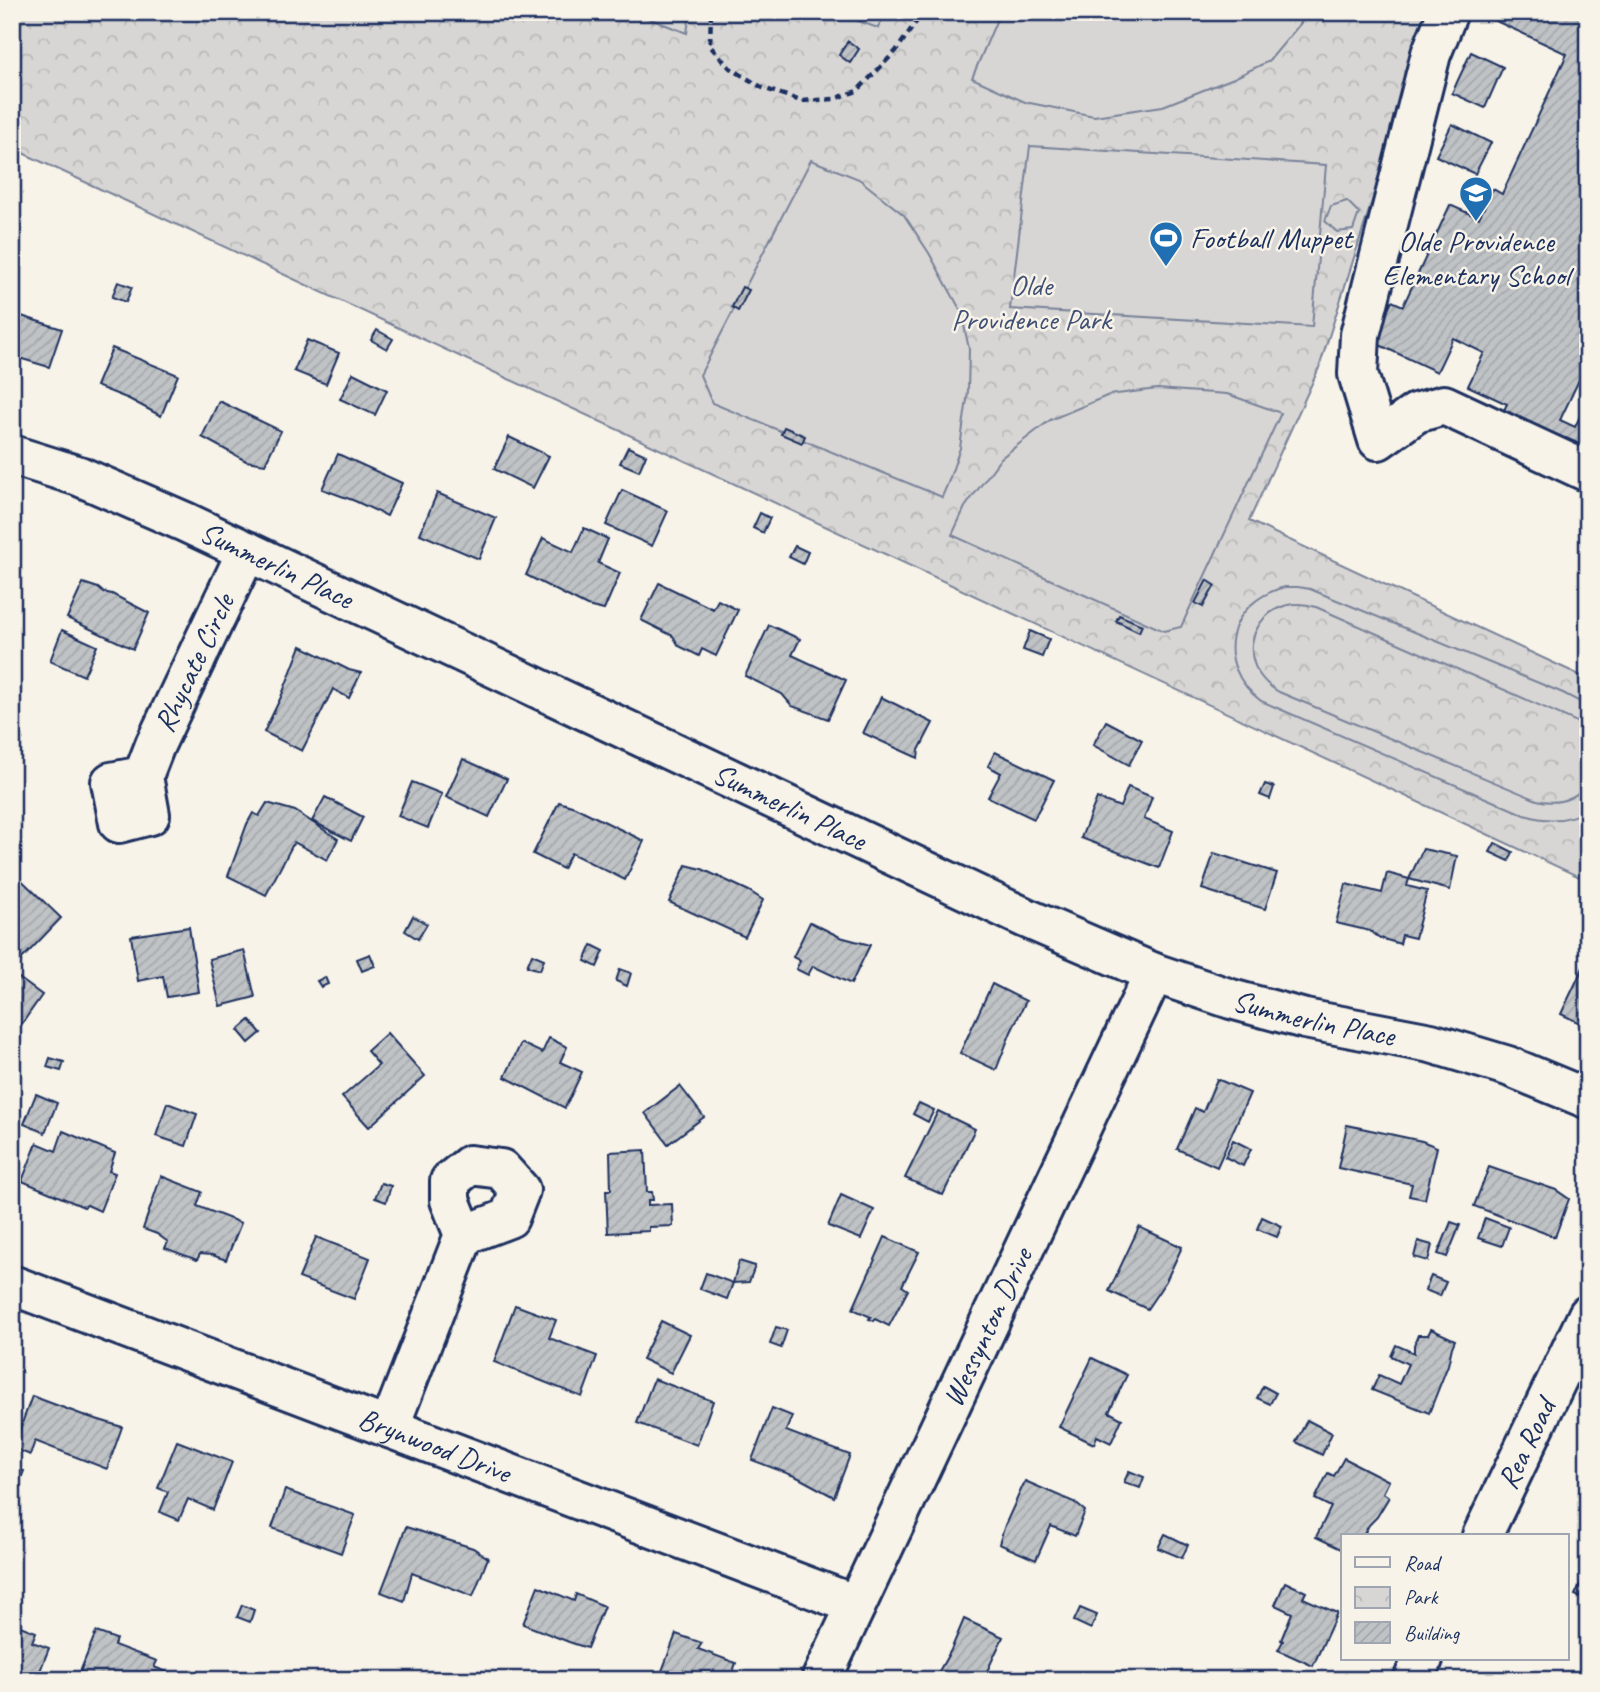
<svg xmlns="http://www.w3.org/2000/svg" width="1600" height="1692" font-family="Caveat,sans-serif">
	<defs>
		<pattern id="park-crowns" width="20" height="18" patternUnits="userSpaceOnUse" patternTransform="scale(1.75)"><rect width="20" height="18" fill="#d7d6d4"/><path d="M2 6a3 3 0 1 1 6 0M12 15a3 3 0 1 1 6 0" fill="none" stroke="#b8b8b8"/></pattern>
		<pattern id="building-hatch" width="6" height="6" patternUnits="userSpaceOnUse" patternTransform="scale(1.75)"><rect width="6" height="6" fill="#c0c3c5"/><path d="M-1 1l2-2M0 6l6-6M5 7l2-2" fill="none" stroke="#a4a8ac"/></pattern>
	</defs>
	<rect width="100%" height="100%" fill="#f7f3e8"/>
	<filter id="ink" filterUnits="userSpaceOnUse"><feTurbulence type="fractalNoise" baseFrequency=".0143" numOctaves="2"/><feDisplacementMap in="SourceGraphic" scale="14" xChannelSelector="R" yChannelSelector="G"/><feConvolveMatrix kernelMatrix="1 2 1 2 8 2 1 2 1" color-interpolation-filters="sRGB"/></filter>
	<g filter="url(#ink)">
		<polygon fill="url(#park-crowns)" stroke="#798299" stroke-width="2" points="12,12 1441,12 1411,78 1319,368 1249,521 1588,679 1588,881 12,148"/>
		<g fill="#d7d6d4" stroke="#798299" stroke-width="2">
			<polygon points="632,12 690,12 687,33"/>
			<polygon points="833,12 886,12 878,28"/>
			<polygon points="1000,12 1310,12 1269,61 1234,78 1163,106 1094,116 1025,102 972,78"/>
			<polygon points="1030,146 1326,165 1312,327 1010,309"/>
			<polygon points="811,160 859,179 904,215 929,253 961,311 969,349 968,392 960,448 948,483 942,497 712,403 700,375"/>
			<polygon points="1347,201 1359,213 1353,230 1337,232 1325,221 1331,206"/>
			<polygon points="1157,389 1227,394 1281,413 1181,627 1164,631 952,535 965,507 1001,458 1050,420 1109,395"/>
			<path d="M1285,587H1298L1310,589L1563,693L1588,706V734L1575,721L1316,607C1257,589 1226,662 1279,692L1537,800C1557,805 1574,800 1588,784V809C1568,822 1547,822 1525,815L1261,701C1212,663 1227,602 1285,587Z"/>
		</g>
		<g fill="url(#building-hatch)" stroke="#1b2f5e" stroke-width="2">
			<polygon points="1487,12 1588,12 1588,361 1560,420 1575,427 1588,399 1588,432 1582,445 1566,438 1561,448 1499,420 1507,404 1468,386 1484,353 1453,338 1437,372 1373,342 1392,301 1403,306 1450,205 1479,218 1493,189 1502,194 1567,54 1485,16"/>
			<polygon points="848,41 859,49 850,63 839,55"/>
			<polygon points="1471,52 1503,67 1485,108 1452,93"/>
			<polygon points="1452,124 1491,143 1475,174 1436,156"/>
			<polygon points="118,282 132,287 126,302 112,297"/>
			<polygon points="742,287 749,290 738,311 732,307"/>
			<polygon points="12,313 62,329 49,367 12,356"/>
			<polygon points="377,330 393,339 387,349 371,340"/>
			<polygon points="307,340 339,353 326,384 294,371"/>
			<polygon points="112,348 178,375 161,416 129,399 96,386"/>
			<polygon points="353,373 387,390 375,415 340,399"/>
			<polygon points="219,401 281,431 265,464 246,461 202,437"/>
			<polygon points="784,427 805,436 802,443 781,434"/>
			<polygon points="509,437 549,456 533,488 494,469"/>
			<polygon points="628,447 646,455 639,471 620,463"/>
			<polygon points="338,454 402,483 387,516 355,501 322,489"/>
			<polygon points="622,490 668,511 652,546 606,525"/>
			<polygon points="437,493 496,518 479,559 420,534"/>
			<polygon points="760,513 770,518 763,533 753,528"/>
			<polygon points="584,528 608,539 598,563 620,573 604,610 587,606 526,575 543,538 573,552"/>
			<polygon points="795,546 808,552 803,564 789,557"/>
			<polygon points="1207,580 1215,585 1203,607 1195,603"/>
			<polygon points="83,583 98,588 103,592 112,594 149,613 133,649 67,618"/>
			<polygon points="659,583 713,609 718,600 738,610 716,656 702,649 699,656 679,646 673,636 641,620"/>
			<polygon points="1119,615 1142,625 1139,632 1116,621"/>
			<polygon points="769,625 800,639 792,655 846,680 828,719 792,706 782,694 745,676"/>
			<polygon points="62,630 97,646 84,676 50,661"/>
			<polygon points="1030,631 1049,639 1042,657 1023,650"/>
			<polygon points="301,646 349,670 361,673 349,698 333,689 302,751 264,732 281,697"/>
			<polygon points="881,697 933,723 919,750 918,758 863,733"/>
			<polygon points="1106,721 1142,740 1129,765 1093,745"/>
			<polygon points="12,736 22,739 12,765"/>
			<polygon points="995,752 1054,780 1034,819 988,797 1001,773 988,766"/>
			<polygon points="463,759 507,779 489,817 446,797"/>
			<polygon points="412,782 442,794 428,828 398,816"/>
			<polygon points="1265,784 1274,787 1270,799 1260,795"/>
			<polygon points="1128,787 1152,797 1144,819 1173,831 1159,868 1081,838 1097,798 1120,807"/>
			<polygon points="325,797 363,817 351,841 312,821"/>
			<polygon points="559,802 575,807 644,841 625,880 571,853 563,869 533,854"/>
			<polygon points="267,803 295,811 338,839 327,860 294,842 266,895 228,876 247,824 253,813 259,816"/>
			<polygon points="1495,843 1513,852 1509,861 1490,852"/>
			<polygon points="1423,849 1457,856 1450,890 1409,879"/>
			<polygon points="1214,853 1277,873 1265,909 1202,889"/>
			<polygon points="686,865 702,869 749,891 763,900 745,937 669,902"/>
			<polygon points="12,871 61,918 17,964 12,959"/>
			<polygon points="1387,873 1409,879 1407,886 1427,891 1415,938 1402,935 1400,944 1380,938 1370,931 1336,923 1346,884 1382,893"/>
			<polygon points="413,916 427,924 418,939 405,931"/>
			<polygon points="810,922 840,937 870,945 851,984 813,966 808,975 796,969 800,961 793,957"/>
			<polygon points="1588,925 1588,942 1581,939"/>
			<polygon points="189,927 199,992 167,997 163,976 138,981 131,936"/>
			<polygon points="592,945 604,951 597,967 585,961"/>
			<polygon points="244,950 255,997 220,1006 209,959"/>
			<polygon points="370,954 375,966 362,971 357,959"/>
			<polygon points="532,954 544,959 540,970 527,966"/>
			<polygon points="1588,957 1588,1027 1561,1014"/>
			<polygon points="620,969 631,973 627,986 616,981"/>
			<polygon points="12,973 42,995 21,1025 12,1018"/>
			<polygon points="325,977 328,984 321,987 317,981"/>
			<polygon points="992,984 1026,1001 1011,1032 996,1070 960,1053"/>
			<polygon points="250,1020 261,1033 249,1043 238,1030"/>
			<polygon points="387,1033 425,1076 369,1127 342,1097 379,1065 367,1051"/>
			<polygon points="549,1038 567,1047 560,1062 582,1072 565,1108 505,1077 521,1043 542,1053"/>
			<polygon points="50,1058 64,1062 61,1071 47,1067"/>
			<polygon points="1217,1079 1250,1093 1217,1167 1177,1149 1195,1108 1203,1112"/>
			<polygon points="680,1086 704,1117 668,1144 645,1113"/>
			<polygon points="36,1094 57,1103 45,1133 24,1124"/>
			<polygon points="167,1103 197,1114 186,1146 156,1136"/>
			<polygon points="919,1103 934,1110 928,1122 913,1114"/>
			<polygon points="938,1111 975,1129 943,1195 905,1178"/>
			<polygon points="1347,1125 1422,1141 1437,1147 1425,1199 1409,1196 1412,1184 1338,1168"/>
			<polygon points="63,1131 115,1153 109,1171 115,1173 100,1211 87,1205 84,1207 22,1181 37,1143 56,1151"/>
			<polygon points="1233,1140 1251,1149 1243,1166 1225,1157"/>
			<polygon points="645,1150 647,1192 652,1192 653,1200 648,1200 648,1205 672,1204 673,1226 649,1227 649,1231 608,1233 606,1190 611,1190 610,1152"/>
			<polygon points="1489,1167 1556,1190 1569,1199 1555,1237 1474,1206"/>
			<polygon points="161,1176 202,1192 197,1206 241,1223 226,1260 212,1255 200,1254 197,1260 165,1248 168,1242 157,1234 143,1229"/>
			<polygon points="381,1183 391,1186 386,1202 375,1198"/>
			<polygon points="841,1195 874,1210 861,1239 828,1226"/>
			<polygon points="1262,1217 1282,1226 1277,1237 1257,1229"/>
			<polygon points="1485,1218 1509,1227 1502,1246 1478,1238"/>
			<polygon points="1451,1222 1460,1225 1447,1257 1438,1254"/>
			<polygon points="1139,1227 1182,1247 1166,1281 1147,1309 1109,1291"/>
			<polygon points="316,1237 370,1258 354,1299 299,1278"/>
			<polygon points="885,1237 919,1252 902,1286 908,1290 889,1326 875,1319 874,1321 869,1319 871,1317 853,1309"/>
			<polygon points="1418,1241 1432,1245 1428,1261 1414,1257"/>
			<polygon points="739,1261 755,1266 749,1282 733,1283"/>
			<polygon points="706,1273 733,1283 727,1299 700,1289"/>
			<polygon points="1431,1276 1446,1282 1440,1296 1425,1290"/>
			<polygon points="515,1305 556,1320 549,1338 597,1356 582,1397 494,1362"/>
			<polygon points="661,1321 690,1335 671,1373 642,1359"/>
			<polygon points="776,1327 787,1330 781,1348 770,1344"/>
			<polygon points="1431,1329 1455,1340 1452,1347 1448,1365 1429,1413 1372,1390 1379,1375 1399,1384 1408,1364 1391,1356 1396,1345 1414,1353 1414,1345 1418,1335 1428,1335"/>
			<polygon points="1092,1358 1127,1375 1109,1412 1122,1419 1111,1443 1097,1436 1094,1444 1059,1427"/>
			<polygon points="654,1379 713,1401 697,1445 637,1423"/>
			<polygon points="1263,1386 1276,1393 1270,1404 1257,1398"/>
			<polygon points="32,1396 83,1415 122,1427 107,1469 35,1441 30,1455 13,1448"/>
			<polygon points="772,1408 792,1416 786,1431 850,1455 834,1497 797,1477 752,1460"/>
			<polygon points="1307,1420 1332,1433 1322,1455 1296,1442"/>
			<polygon points="177,1441 232,1462 213,1510 188,1499 179,1520 160,1512 168,1492 158,1488"/>
			<polygon points="1344,1458 1389,1481 1383,1493 1389,1497 1377,1517 1369,1525 1363,1536 1343,1536 1343,1550 1316,1537 1331,1507 1315,1499 1328,1473 1334,1476"/>
			<polygon points="12,1465 24,1471 12,1500"/>
			<polygon points="1129,1471 1144,1477 1140,1488 1124,1482"/>
			<polygon points="1025,1481 1074,1502 1085,1511 1075,1536 1051,1526 1036,1560 999,1544 1005,1525"/>
			<polygon points="285,1490 355,1515 341,1553 272,1528"/>
			<polygon points="406,1527 473,1548 488,1558 473,1596 412,1573 404,1601 381,1592"/>
			<polygon points="1165,1534 1188,1545 1182,1558 1158,1548"/>
			<polygon points="1588,1568 1588,1601 1575,1595"/>
			<polygon points="1285,1582 1306,1592 1303,1598 1337,1613 1313,1666 1278,1650 1283,1641 1281,1640 1292,1613 1275,1605"/>
			<polygon points="538,1586 574,1601 576,1594 604,1606 587,1648 569,1642 523,1624"/>
			<polygon points="242,1605 254,1610 250,1622 237,1617"/>
			<polygon points="1080,1608 1097,1615 1091,1629 1074,1621"/>
			<polygon points="964,1619 1003,1637 983,1680 934,1680 951,1650"/>
			<polygon points="12,1623 36,1632 32,1642 49,1648 38,1676 25,1671 22,1680 12,1680"/>
			<polygon points="96,1632 116,1639 114,1645 157,1661 154,1667 180,1677 179,1680 86,1680 88,1675 80,1672"/>
			<polygon points="676,1634 702,1643 698,1649 736,1663 730,1680 659,1679"/>
		</g>
		<g fill="none" stroke-linecap="round" stroke-linejoin="round">
			<g stroke="#1b2f5e" stroke-width="44">
				<g id="minor">
					<polyline points="1448,12 1431,54 1360,335 1358,374 1378,440 1416,413 1444,405 1588,472"/>
					<path id="s1" d="M12,455L79,476L185,522L1026,918L1154,973L1231,999L1305,1019L1431,1043L1508,1066L1588,1099"/>
					<path id="s2" d="M143,776L150,815L119,823L111,782L143,776L155,745L247,551"/>
					<path id="s3" d="M12,1285L856,1605"/>
					<polyline points="389,1428 464,1235 509,1218 520,1190 501,1169 470,1165 450,1181 450,1200 464,1235"/>
					<path id="s4" d="M821,1680L1154,973"/>
				</g>
			</g>
			<g stroke="#1b2f5e" stroke-width="44">
				<g id="major">
					<path id="s5" d="M1482,1536L1588,1315"/>
					<polyline points="1413,1680 1423,1659"/>
				</g>
			</g>
			<polyline stroke="#1b2f5e" stroke-width="4.5" stroke-dasharray="7 5" stroke-linecap="butt" points="711,12 710,46 730,68 763,88 801,101 834,99 857,91 896,51 923,12"/>
			<use href="#minor" stroke="#f7f3e8" stroke-width="38"/>
			<use href="#major" stroke="#f7f3e8" stroke-width="38"/>
		</g>
	</g>
	<defs>
		<g id="school-pin" transform="scale(1.75)"><path d="M0 17L-7.5 6A9.5 9.5 0 1 1 7.5 6Z" fill="#1f6fb2" stroke="#f7f3e8"/><path d="M0-5L7-2L0 1L-7-2ZM-4 1L0 2.5L4 1V4Q0 6-4 4Z" fill="#fff"/></g>
		<g id="stadium-pin" transform="scale(1.75)"><path d="M0 17L-7.5 6A9.5 9.5 0 1 1 7.5 6Z" fill="#1f6fb2" stroke="#f7f3e8"/><path d="M0-5a6.5 5 0 1 0 0 10a6.5 5 0 1 0 0-10ZM-3.5-1.8h7v3.6h-7Z" fill="#fff"/></g>
	</defs>
	<g fill-rule="evenodd">
		<use href="#school-pin" x="1476" y="193"/>
		<use href="#stadium-pin" x="1166" y="238"/>
	</g>
	<g text-anchor="middle" dominant-baseline="central" stroke-width="5" stroke-linejoin="round" paint-order="stroke">
		<g font-size="30" fill="#1b2f5e" stroke="#f7f3e8" text-anchor="start">
			<text x="1190" y="238">Football Muppet</text>
			<text x="1476" y="241" text-anchor="middle">Olde Providence<tspan x="1476" dy="34">Elementary School</tspan></text>
		</g>
		<g font-size="30" fill="#415076" stroke="#f7f3e8">
			<text x="1031" y="285">Olde<tspan x="1031" dy="34">Providence Park</tspan></text>
		</g>
		<g font-size="30" fill="#1b2f5e" stroke="#f7f3e8">
			<text stroke="none"><textPath href="#s1" startOffset="287">Summerlin Place</textPath></text>
			<text stroke="none"><textPath href="#s2" startOffset="270">Rhycate Circle</textPath></text>
			<text stroke="none"><textPath href="#s1" startOffset="854">Summerlin Place</textPath></text>
			<text stroke="none"><textPath href="#s1" startOffset="1421">Summerlin Place</textPath></text>
			<text stroke="none"><textPath href="#s4" startOffset="390">Wessynton Drive</textPath></text>
			<text stroke="none"><textPath href="#s3" startOffset="452">Brynwood Drive</textPath></text>
			<text stroke="none"><textPath href="#s5" startOffset="102">Rea Road</textPath></text>
		</g>
	</g>
	<rect width="1600" height="1692" fill="none" stroke="#f7f3e8" stroke-width="42"/>
	<rect x="21" y="21" width="1558" height="1650" fill="none" stroke="#1b2f5e" stroke-width="2.5" filter="url(#ink)"/>
	<rect x="1341" y="1534" width="228" height="126" fill="#f7f3e8" stroke="#9fa5b1" stroke-width="2"/>
	<rect x="1355" y="1557" width="35" height="10" fill="#f7f3e8" stroke="#9fa5b1" stroke-width="2"/>
	<text x="1404" y="1570" font-size="21" fill="#1b2f5e">Road</text>
	<rect x="1355" y="1587" width="35" height="21" fill="url(#park-crowns)" stroke="#9fa5b1" stroke-width="2"/>
	<text x="1404" y="1604" font-size="21" fill="#1b2f5e">Park</text>
	<rect x="1355" y="1622" width="35" height="21" fill="url(#building-hatch)" stroke="#9fa5b1" stroke-width="2"/>
	<text x="1404" y="1640" font-size="21" fill="#1b2f5e">Building</text>
</svg>
